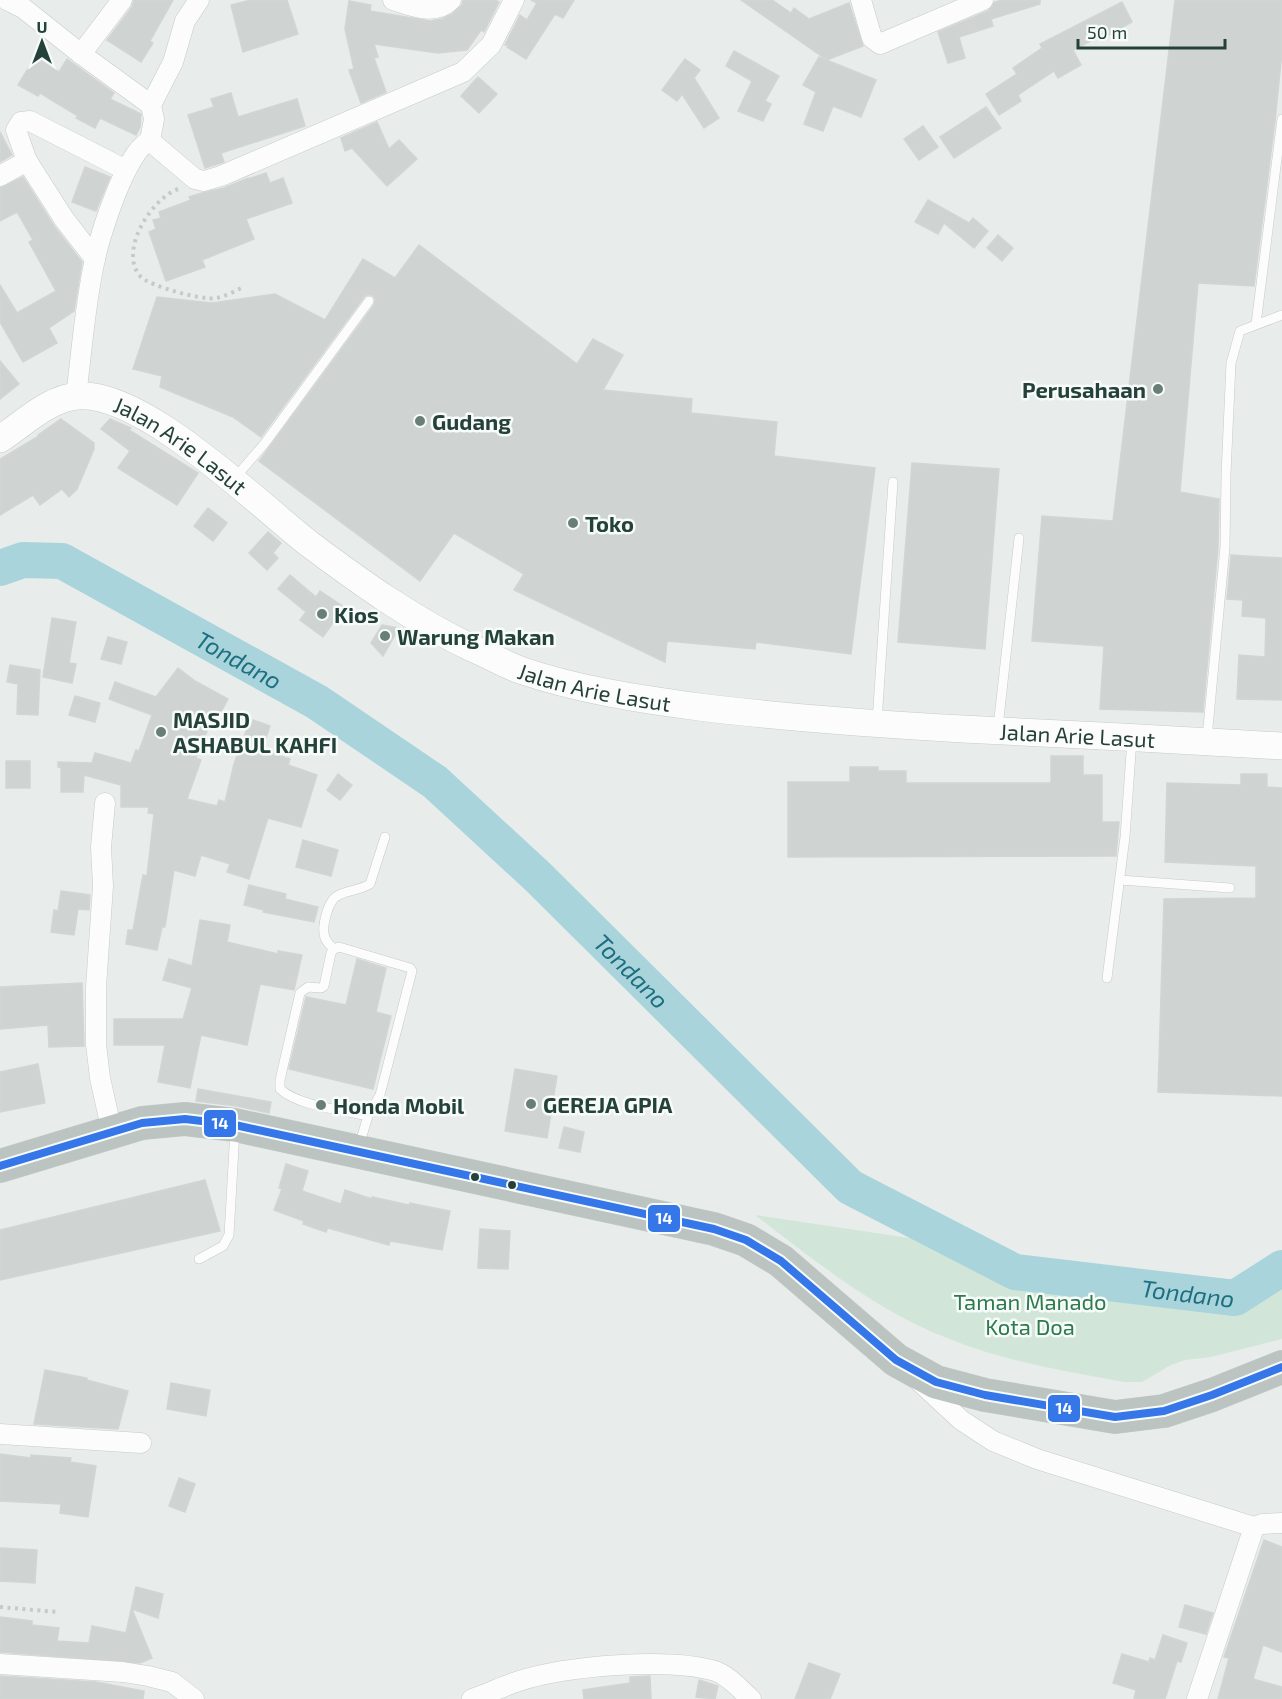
<svg xmlns="http://www.w3.org/2000/svg" width="1282" height="1699" font-family="'Exo 2',sans-serif">
	<rect width="100%" height="100%" fill="#e8edeb"/>
	<path fill="#d1e6d8" d="M755,1215L923,1240L968,1255L1014,1265L1043,1266L1076,1283L1151,1297L1221,1301L1251,1292L1282,1286V1339L1211,1357L1185,1360L1171,1365L1142,1382H1124C1064,1371 1003,1361 947,1338C876,1311 814,1260 755,1215Z"/>
	<g fill="none" stroke-linecap="round" stroke-linejoin="round">
		<path stroke="#a9d4db" stroke-width="36" id="s1" d="M0,568L23,560L62,561L317,702L435,782L538,877L850,1187L1015,1272L1235,1298L1282,1268"/>
	</g>
	<g fill="#cfd4d2" stroke="#d1d6d4" stroke-width="1.5">
		<polygon points="134,0 173,0 150,41 153,43 141,62 107,40 132,7"/>
		<polygon points="251,0 287,0 298,34 243,52 231,5"/>
		<polygon points="463,0 495,0 499,2 484,32 481,30 467,50 438,53 374,44 378,57 374,58 386,92 361,103 349,70 354,69 345,29 349,1 371,5 370,11 430,21 442,19 452,14 462,5"/>
		<polygon points="531,0 574,0 563,18 555,14 526,59 507,47 509,44 505,45 520,15 527,20 537,3"/>
		<polygon points="741,0 772,0 791,13 794,8 809,19 849,3 863,46 827,60"/>
		<polygon points="1003,0 1040,0 1040,4 991,19 993,26 959,37 965,58 948,63 938,32 988,11 995,2"/>
		<polygon points="1175,0 1282,0 1282,52 1275,121 1254,286 1198,283 1180,492 1219,499 1218,547 1203,712 1100,709 1104,646 1032,641 1042,516 1113,521"/>
		<polygon points="1122,2 1132,22 1109,35 1108,32 1073,50 1081,65 1058,78 1054,71 1018,95 1021,101 999,115 986,94 1017,74 1013,68 1042,48 1040,44"/>
		<polygon points="734,51 779,76 765,101 771,104 763,121 738,111 752,81 726,66"/>
		<polygon points="35,57 59,72 67,59 114,93 110,99 141,114 140,127 136,135 100,118 95,128 76,118 78,116 40,93 38,96 18,85"/>
		<polygon points="819,57 876,80 861,117 833,106 823,131 804,124 816,92 803,85"/>
		<polygon points="685,59 700,70 694,78 719,118 704,128 682,94 677,101 662,90"/>
		<polygon points="478,77 497,94 479,113 461,96"/>
		<polygon points="231,93 238,117 297,99 305,126 221,153 224,162 205,168 188,115 214,107 211,99"/>
		<polygon points="986,107 1001,128 954,158 940,137"/>
		<polygon points="377,122 389,149 399,140 417,159 387,186 352,148 345,151 341,138"/>
		<polygon points="923,126 938,147 919,160 904,139"/>
		<polygon points="0,132 12,155 0,162"/>
		<polygon points="85,167 110,177 96,211 72,202"/>
		<polygon points="266,173 270,183 283,178 292,203 246,219 254,239 202,260 205,267 166,281 149,232 156,229 153,220 161,218 159,212 191,200 189,197 202,193 224,188 248,178 248,179"/>
		<polygon points="23,177 54,226 82,262 74,311 49,328 57,343 23,362 0,322 0,285 17,313 56,291 29,242 33,240 17,212 0,221 0,188"/>
		<polygon points="928,200 969,223 973,218 988,231 974,248 944,223 938,234 915,222"/>
		<polygon points="998,235 1013,248 1002,261 987,248"/>
		<polygon points="419,245 577,364 593,339 623,355 603,390 692,399 691,413 777,422 774,456 875,468 851,654 756,642 755,649 667,641 665,662 514,590 524,574 454,533 420,581 259,461 374,305 375,299 372,295 367,295 364,297 261,437 233,417 160,387 162,376 133,369 157,297 212,303 275,294 325,320 363,259 395,278"/>
		<polygon points="0,361 19,384 0,399"/>
		<polygon points="61,419 94,443 94,449 77,489 69,497 62,489 40,505 33,495 0,515 0,459 39,436 38,435"/>
		<polygon points="110,419 131,428 129,430 198,473 177,505 118,468 130,451 101,429"/>
		<polygon points="912,463 999,469 985,649 898,642"/>
		<polygon points="208,508 227,523 213,541 194,526"/>
		<polygon points="268,532 281,543 273,553 278,558 267,570 249,553"/>
		<polygon points="1231,555 1282,558 1282,700 1237,699 1239,655 1265,657 1266,618 1242,616 1243,600 1227,599"/>
		<polygon points="290,575 316,597 320,591 344,607 323,637 300,620 306,612 278,589"/>
		<polygon points="52,618 76,622 69,663 76,664 72,683 43,677"/>
		<polygon points="382,625 399,628 383,656 371,643"/>
		<polygon points="108,637 127,642 121,664 101,659"/>
		<polygon points="10,665 40,670 38,715 17,714 18,684 7,682"/>
		<polygon points="178,668 195,681 228,699 214,725 210,724 196,758 201,760 187,799 217,806 219,800 225,802 234,764 248,726 251,726 253,720 270,726 262,750 290,759 288,765 317,775 301,827 268,818 249,879 227,872 230,864 201,855 195,876 174,870 165,927 162,927 157,950 126,944 128,930 133,930 143,875 147,876 154,814 148,813 149,807 121,807 121,785 84,775 83,792 61,792 61,768 58,767 58,762 92,763 95,753 131,763 136,750 139,751 152,715 109,699 115,682 156,697"/>
		<polygon points="75,696 100,703 95,722 69,715"/>
		<polygon points="1051,756 1083,756 1083,775 1102,775 1102,822 1119,822 1116,856 788,857 788,782 850,782 850,767 878,767 878,771 906,771 906,783 1051,783"/>
		<rect x="6" y="761" width="24" height="27"/>
		<polygon points="338,774 352,785 340,800 327,790"/>
		<polygon points="1241,774 1267,774 1267,787 1282,788 1282,1096 1158,1092 1164,899 1256,898 1256,866 1165,862 1167,783 1241,785"/>
		<polygon points="303,840 338,850 331,876 296,867"/>
		<polygon points="249,885 286,894 285,899 318,907 314,922 263,912 264,910 244,905"/>
		<polygon points="61,891 90,895 89,910 78,909 74,935 51,932 54,910 58,911"/>
		<polygon points="200,920 230,925 227,942 278,954 278,951 302,955 294,990 260,984 247,1045 201,1035 190,1088 158,1082 165,1045 114,1045 114,1019 183,1019 192,988 163,980 169,959 192,966"/>
		<polygon points="357,959 386,968 376,1012 391,1016 373,1089 289,1069 306,997 346,1005"/>
		<polygon points="82,983 84,1046 49,1047 48,1025 0,1029 0,987"/>
		<polygon points="38,1064 45,1103 0,1112 0,1072"/>
		<polygon points="515,1069 557,1076 547,1138 505,1131"/>
		<polygon points="198,1089 271,1102 269,1113 237,1106 196,1101"/>
		<polygon points="564,1127 584,1132 580,1152 559,1148"/>
		<polygon points="286,1164 308,1171 302,1191 341,1204 345,1190 372,1199 372,1197 409,1205 410,1203 450,1211 442,1250 390,1241 389,1245 328,1228 326,1232 303,1224 304,1221 274,1210 282,1189 279,1188"/>
		<polygon points="205,1180 220,1231 0,1280 0,1230"/>
		<polygon points="480,1229 510,1231 508,1269 478,1268"/>
		<polygon points="45,1370 87,1378 87,1380 128,1391 118,1429 34,1424"/>
		<polygon points="171,1383 210,1390 206,1416 167,1409"/>
		<polygon points="0,1454 31,1458 31,1455 71,1458 70,1462 96,1466 88,1517 60,1513 61,1504 0,1501"/>
		<polygon points="179,1478 195,1484 185,1512 169,1506"/>
		<polygon points="1264,1540 1282,1547 1282,1652 1263,1645 1253,1679 1282,1687 1282,1699 1218,1699 1229,1658 1224,1657"/>
		<polygon points="0,1548 37,1550 35,1583 0,1581"/>
		<polygon points="136,1587 163,1594 158,1618 132,1609 152,1658 140,1663 0,1652 0,1617 32,1621 32,1625 59,1628 57,1641 89,1643 92,1626 126,1633"/>
		<polygon points="1185,1605 1213,1613 1206,1634 1179,1627"/>
		<polygon points="1163,1635 1187,1643 1181,1662 1177,1661 1165,1699 1134,1699 1136,1690 1113,1683 1122,1654 1149,1662 1150,1658 1155,1660"/>
		<polygon points="809,1663 840,1674 830,1699 795,1699"/>
		<polygon points="0,1676 96,1682 144,1691 143,1699 0,1699"/>
		<polygon points="650,1676 651,1699 584,1699 583,1690 630,1683 630,1677"/>
		<polygon points="699,1680 718,1686 715,1699 696,1697"/>
	</g>
	<g fill="none" stroke-linecap="round" stroke-linejoin="round">
		<g stroke="#c5cac8" stroke-width="10">
			<g id="lane">
				<polyline points="1256,324 1282,119"/>
				<polyline points="234,479 265,443 369,301"/>
				<polyline points="877,722 893,482"/>
				<polyline points="998,727 1019,538"/>
				<polyline points="1207,738 1225,547 1226,474 1231,363 1240,331 1282,315"/>
				<polyline points="1120,880 1230,888"/>
				<path d="M334,949C330,946 327,942 325,938C321,927 328,899 339,895C349,890 360,890 370,884L385,837"/>
				<polyline points="1107,978 1125,837 1132,739"/>
				<path d="M359,1146L368,1116L380,1095L412,971L410,968L339,947L334,949L331,953L324,986L321,988L308,987L300,993L280,1080V1089C298,1106 343,1110 368,1116"/>
				<polyline points="199,1259 223,1246 229,1235 235,1130"/>
			</g>
		</g>
		<g stroke="#c5cac8" stroke-width="21">
			<g id="street">
				<polyline points="7,0 23,8 81,54 151,105"/>
				<path d="M393,0C411,6 436,16 451,0"/>
				<polyline points="861,0 872,38 880,44 983,0"/>
				<polyline points="81,54 122,0"/>
				<polyline points="150,141 195,179 204,181 221,176 463,72 491,45 514,0"/>
				<polyline points="150,141 154,119 151,105 173,62 185,21 199,0"/>
				<polyline points="0,176 27,161"/>
				<polyline points="95,259 64,219 27,161 16,130 21,122 30,121 126,170"/>
				<path d="M76,396C82,350 85,303 95,259C100,235 127,148 150,141"/>
				<polyline points="105,803 101,847 103,886 96,987 96,1044 100,1078 112,1132"/>
				<polyline points="920,1382 961,1420 993,1441 1037,1459 1254,1527"/>
				<polyline points="0,1434 141,1443"/>
				<polyline points="0,1664 123,1672 148,1676 172,1682 194,1699"/>
				<path d="M472,1699C488,1694 503,1686 519,1681C566,1666 668,1657 715,1671C728,1675 741,1690 751,1699"/>
				<polyline points="1197,1699 1254,1527 1262,1524 1282,1523"/>
			</g>
		</g>
		<g stroke="#c3cbc8" stroke-width="28">
			<g id="secondary">
				<path id="s2" d="M0,439C23,424 49,398 78,396C143,391 257,503 308,543C360,582 413,620 472,648C489,655 505,665 523,671C579,690 640,699 699,707C787,718 875,724 963,729C1069,734 1176,740 1282,746"/>
			</g>
		</g>
		<g stroke="#c3ccc9" stroke-width="34">
			<polyline id="highway" points="0,1166 142,1123 185,1119 235,1125 714,1229 746,1240 781,1261 896,1360 936,1382 985,1395 1115,1417 1164,1411 1212,1395 1282,1367"/>
		</g>
		<g stroke="#c3ccca" stroke-width="4" stroke-dasharray="3 4.5" stroke-linecap="butt">
			<path d="M178,189C152,198 117,252 141,277C150,286 203,301 216,298C225,297 234,291 242,288"/>
			<polyline points="0,1607 57,1612"/>
		</g>
		<use href="#lane" stroke="#fcfcfc" stroke-width="9"/>
		<use href="#street" stroke="#fcfcfc" stroke-width="20"/>
		<use href="#secondary" stroke="#fcfcfc" stroke-width="27"/>
		<use href="#highway" stroke="#bcc4c2" stroke-width="33"/>
		<g stroke="#f7fbf9" stroke-width="12">
			<polyline id="bus-1" points="0,1166 142,1123 185,1119 235,1125 714,1229 746,1240 781,1261 896,1360 936,1382 985,1395 1115,1417 1164,1411 1212,1395 1282,1367"/>
		</g>
		<use href="#bus-1" stroke="#3577e9" stroke-width="8"/>
	</g>
	<g fill="#697e78" stroke="#f7fbf9" stroke-width="2">
		<circle cx="1158" cy="389" r="6"/>
		<circle cx="420" cy="421" r="6"/>
		<circle cx="573" cy="523" r="6"/>
		<circle cx="322" cy="614" r="6"/>
		<circle cx="385" cy="636" r="6"/>
		<circle cx="161" cy="732" r="6"/>
		<circle cx="531" cy="1104" r="6"/>
		<circle cx="321" cy="1105" r="6"/>
	</g>
	<g fill="#24423a" stroke="#f7fbf9" stroke-width="2">
		<circle cx="475" cy="1177" r="5"/>
		<circle cx="512" cy="1185" r="5"/>
	</g>
	<g text-anchor="middle" dominant-baseline="central" stroke-width="5" stroke-linejoin="round" paint-order="stroke">
		<g font-size="22" font-weight="bold" fill="#24423a" stroke="#f7fbf9" text-anchor="start">
			<text x="1146" y="389" text-anchor="end">Perusahaan</text>
			<text x="432" y="421">Gudang</text>
			<text x="585" y="523">Toko</text>
			<text x="334" y="614">Kios</text>
			<text x="397" y="636">Warung Makan</text>
			<text x="173" y="719">MASJID<tspan x="173" dy="25">ASHABUL KAHFI</tspan></text>
			<text x="543" y="1104">GEREJA GPIA</text>
			<text x="333" y="1105">Honda Mobil</text>
		</g>
		<g font-size="22" fill="#24423a" stroke="#f7fbf9">
			<text stroke="none"><textPath href="#s2" startOffset="206">Jalan Arie Lasut</textPath></text>
			<text stroke="none"><textPath href="#s2" startOffset="692">Jalan Arie Lasut</textPath></text>
			<text stroke="none"><textPath href="#s2" startOffset="1178">Jalan Arie Lasut</textPath></text>
		</g>
		<g font-size="22" fill="#2d7a4b" stroke="#f7fbf9">
			<text x="1030" y="1301">Taman Manado<tspan x="1030" dy="25">Kota Doa</tspan></text>
		</g>
		<g font-size="24" font-style="italic" fill="#1c6f80" stroke="#f7fbf9">
			<text stroke="none"><textPath href="#s1" startOffset="266">Tondano</textPath></text>
			<text stroke="none"><textPath href="#s1" startOffset="770">Tondano</textPath></text>
			<text stroke="none"><textPath href="#s1" startOffset="1437">Tondano</textPath></text>
		</g>
	</g>
	<g stroke="#f7fbf9" stroke-width="2">
		<rect x="203" y="1109" width="34" height="29" rx="6" fill="#3577e9"/>
		<rect x="647" y="1204" width="34" height="29" rx="6" fill="#3577e9"/>
		<rect x="1047" y="1394" width="34" height="29" rx="6" fill="#3577e9"/>
	</g>
	<g font-size="16" text-anchor="middle" font-weight="bold" fill="#fff">
		<text x="220" y="1129">14</text>
		<text x="664" y="1224">14</text>
		<text x="1064" y="1414">14</text>
	</g>
	<g transform="translate(42 42)" stroke="#f7fbf9" stroke-width="4.5" paint-order="stroke">
	<path d="M0-4.5L10 22L0 15L-10 22Z" fill="#24423a"/>
	<text y="-9" font-size="16" font-weight="bold" text-anchor="middle" fill="#24423a">U</text>
	</g>
	<path d="M1078 39v9h147v-9" fill="none" stroke="#24423a" stroke-width="3"/>
	<text x="1087" y="39" font-size="18" fill="#24423a" stroke="#f7fbf9" stroke-width="4.5" paint-order="stroke">50 m</text>
</svg>
